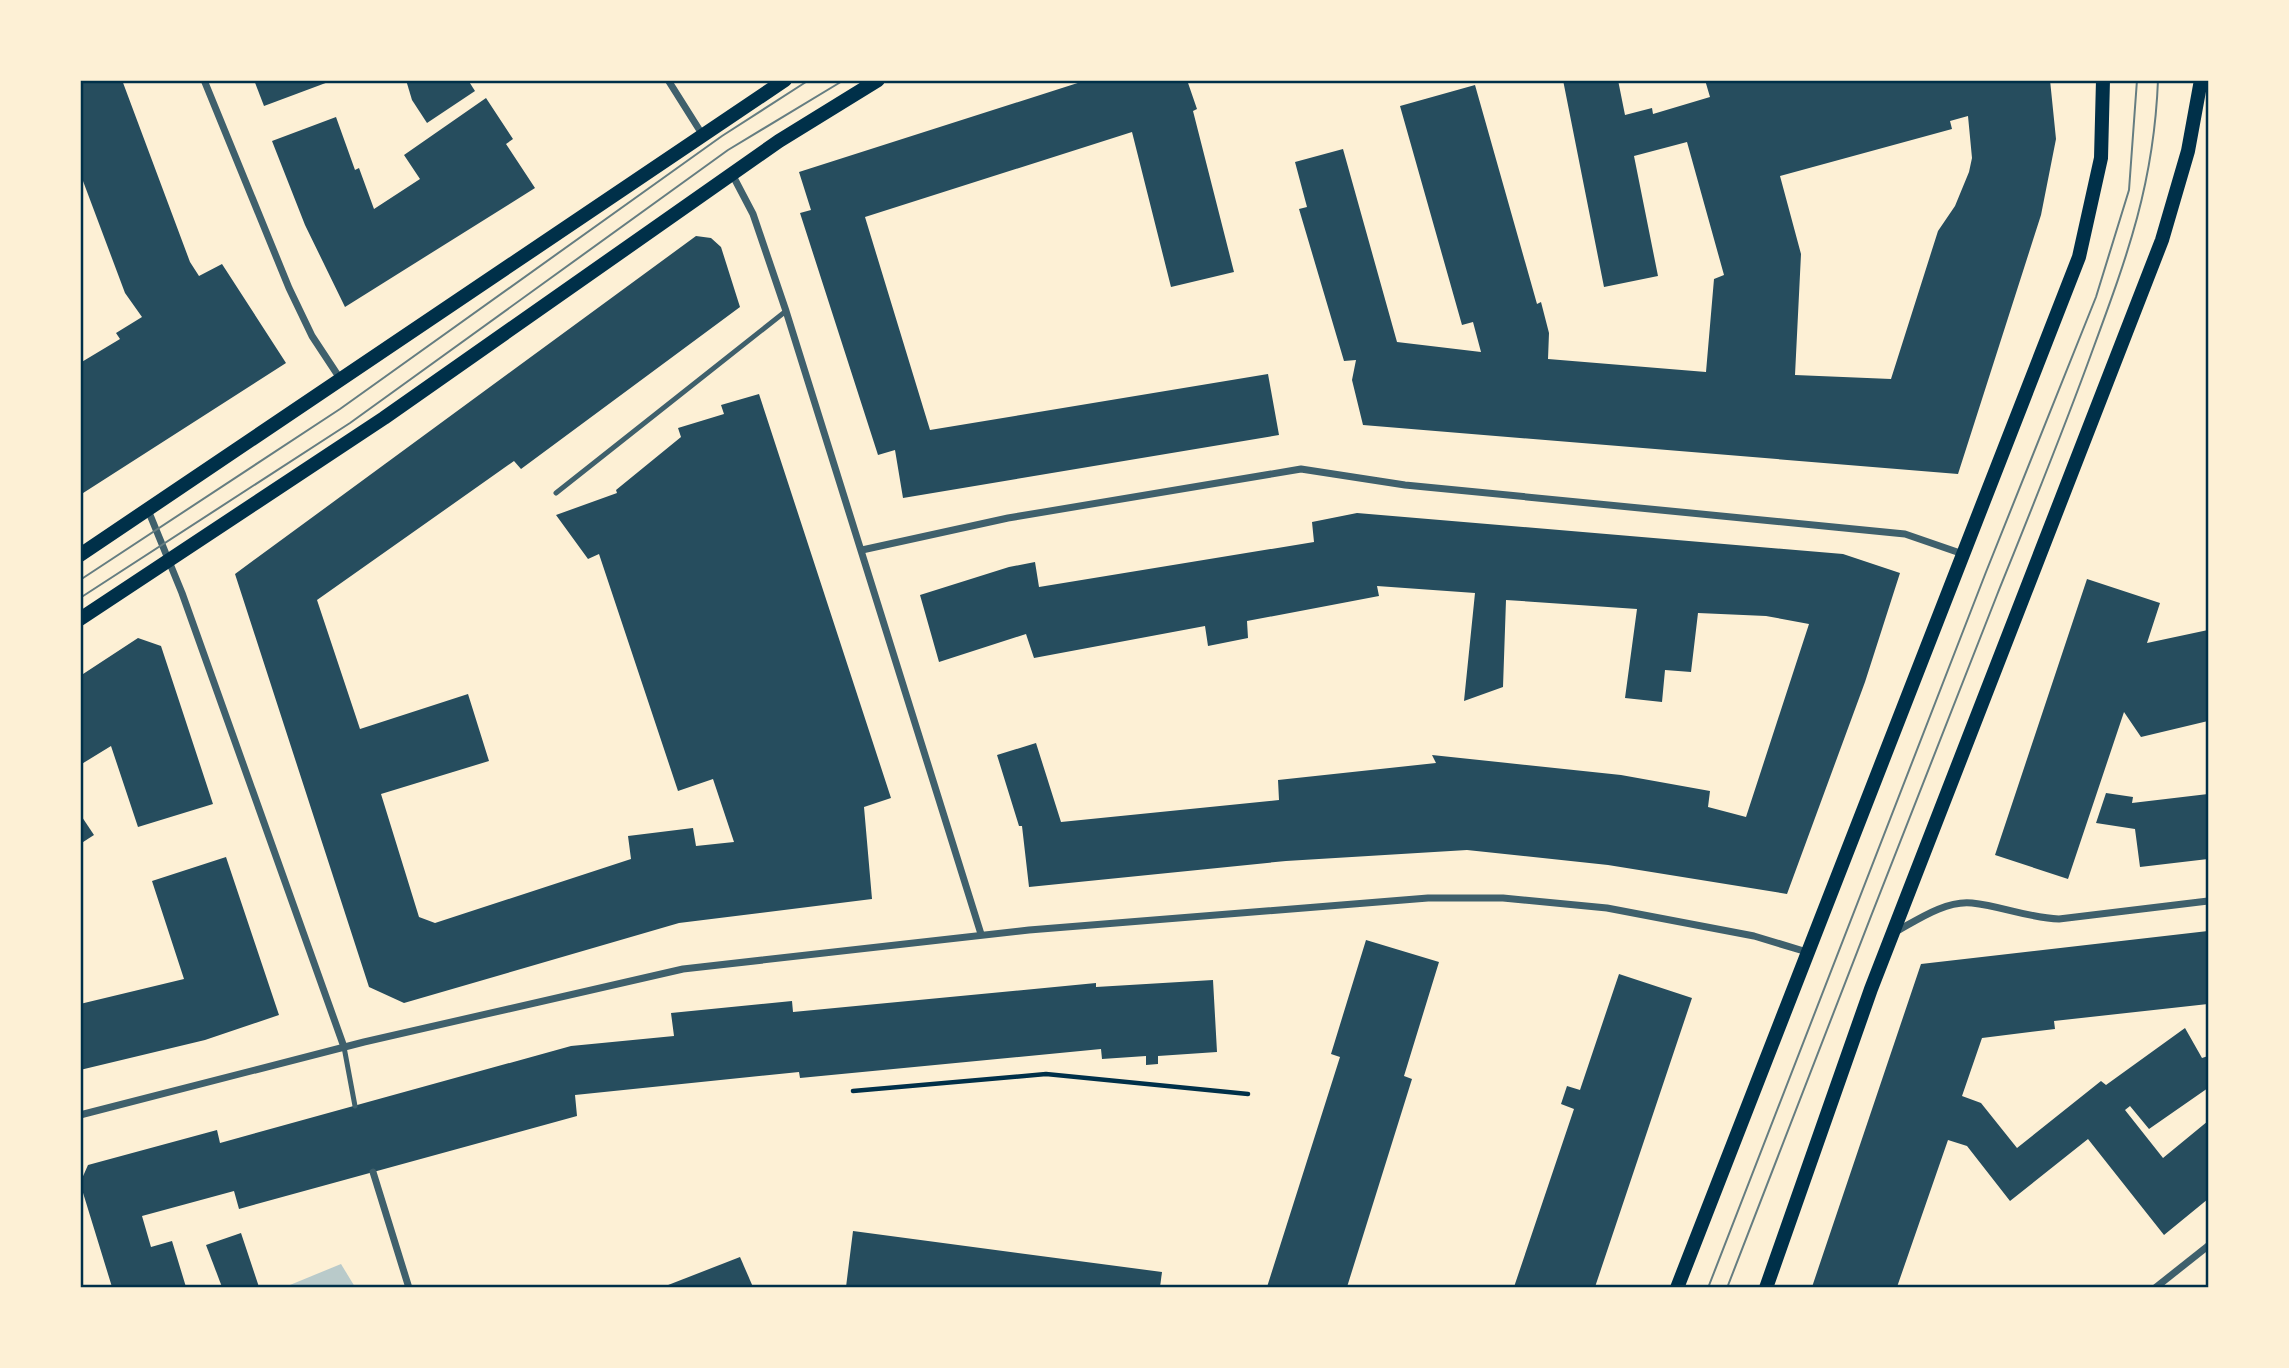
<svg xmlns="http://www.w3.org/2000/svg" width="2289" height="1368" font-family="'Alegreya Sans',sans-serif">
	<rect width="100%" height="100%" fill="#fdf0d5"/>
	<polygon fill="#b9caca" points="341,1264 355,1287 285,1287"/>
	<g fill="#264d5e" fill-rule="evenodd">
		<polygon points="80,80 122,80 190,262 199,276 222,264 286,363 80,495 80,363 120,339 116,333 142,317 125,293 80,173"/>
		<polygon points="254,80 331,80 331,81 264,106"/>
		<polygon points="406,80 468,80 475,91 427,123 412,100"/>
		<polygon points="1087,80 1187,80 1197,109 1193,111 1234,272 1171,287 1132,132 865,217 930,430 1268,374 1279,435 903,498 895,450 878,455 800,213 811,210 799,172"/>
		<path d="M1563,80H1618L1625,115L1652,108L1653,114L1710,97L1705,80H2050L2056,139L2041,215L1958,474L1363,425L1352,380L1356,360L1344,361L1299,209L1307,207L1295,162L1343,149L1397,342L1481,352L1473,322L1462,325L1400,106L1475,85L1537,304L1541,302L1549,333L1548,359L1706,372L1714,279L1724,275L1687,142L1634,156L1658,276L1604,287ZM1968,116L1972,158L1969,172L1955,206L1938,231L1891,379L1795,375L1801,254L1780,176L1952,129L1950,121Z"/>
		<polygon points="486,98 513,139 506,144 535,188 345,307 305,225 272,141 336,117 355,170 359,168 374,209 420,179 404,155"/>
		<polygon points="696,236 711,238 721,247 740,307 521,469 514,461 317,600 360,729 468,694 489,761 381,794 419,917 435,923 631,859 628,836 693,828 696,846 734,842 713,779 678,791 599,554 588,559 556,515 617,493 616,490 681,437 678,428 724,414 721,405 759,394 891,798 864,807 872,899 679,923 404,1003 369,987 235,574"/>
		<polygon points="1357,513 1843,554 1900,573 1865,682 1787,894 1608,865 1467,850 1286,861 1029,887 1022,826 1019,826 997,755 1036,743 1061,822 1279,800 1278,780 1436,763 1432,755 1621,775 1710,791 1708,807 1746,817 1809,624 1766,616 1698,613 1691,672 1665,670 1662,702 1625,698 1637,609 1506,600 1503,687 1464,701 1475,593 1377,586 1379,596 1247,621 1248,638 1208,646 1205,626 1034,658 1026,634 939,662 920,595 1009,567 1035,562 1039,587 1314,542 1312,522"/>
		<polygon points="2087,579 2160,603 2147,643 2208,630 2208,721 2141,737 2124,712 2068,879 1995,855"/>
		<polygon points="138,638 161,646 213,804 138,827 111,746 80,765 80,676"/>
		<polygon points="2106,793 2133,797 2132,803 2208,794 2208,859 2140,867 2135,829 2096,823"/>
		<polygon points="80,814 94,835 80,844"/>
		<polygon points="226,857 279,1015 205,1040 80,1070 80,1004 184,979 152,881"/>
		<polygon points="2208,931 2208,1004 2054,1021 2055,1029 1982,1038 1962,1096 1981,1103 2017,1148 2101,1081 2106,1085 2185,1028 2202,1058 2208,1056 2208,1088 2149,1129 2130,1106 2125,1110 2163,1158 2208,1121 2208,1199 2164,1235 2088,1139 2010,1201 1967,1146 1948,1140 1897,1287 1812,1287 1921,964"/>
		<polygon points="1366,940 1439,962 1404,1076 1412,1079 1347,1287 1267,1287 1340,1057 1331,1054"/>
		<polygon points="1619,974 1692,998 1595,1287 1514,1287 1574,1109 1561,1104 1567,1086 1580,1090"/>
		<polygon points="1213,980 1217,1052 1158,1056 1158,1064 1146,1065 1146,1056 1102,1059 1101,1049 800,1078 799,1072 575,1095 577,1116 239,1209 234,1191 142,1216 151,1247 172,1241 186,1287 112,1287 80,1183 88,1165 217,1130 220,1143 571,1046 674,1036 671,1013 792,1001 793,1012 1096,983 1096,987"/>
		<polygon points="853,1231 1162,1272 1160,1287 846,1287"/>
		<polygon points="241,1233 259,1287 222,1287 206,1245"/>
		<polygon points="740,1257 753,1287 663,1287"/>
	</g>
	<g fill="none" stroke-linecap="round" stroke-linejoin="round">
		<polyline stroke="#003049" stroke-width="4.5" points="853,1091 1046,1074 1248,1094"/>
		<g stroke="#3f606c" stroke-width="5">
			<polyline points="556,493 786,311"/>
			<polyline points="344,1047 355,1106"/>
		</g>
		<g stroke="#3f606c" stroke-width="7">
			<polyline points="204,80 289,288 312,336 341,380"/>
			<polyline points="668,80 702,134"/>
			<polyline points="732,174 753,214 786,311 981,934"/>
			<polyline points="148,510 182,593 344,1047"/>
			<polyline points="862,550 1008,518 1301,469 1405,485 1905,534 1963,554"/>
			<path d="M1895,932C1917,920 1946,900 1972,903C2001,906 2029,918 2059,919L2208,901"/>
			<polyline points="80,1115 364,1042 683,969 1029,930 1428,898 1503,898 1607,908 1754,936 1807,952"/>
			<polyline points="373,1172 409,1288"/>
			<polyline points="2155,1288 2208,1246"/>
		</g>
		<g stroke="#003049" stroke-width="14">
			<polyline points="80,555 785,80"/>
			<polyline points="80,619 384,418 779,141 878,80"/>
			<polyline points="1677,1288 2079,257 2101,158 2103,80"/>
			<polyline points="1766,1288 1871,989 2162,240 2188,151 2201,80"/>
		</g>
		<g stroke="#657d81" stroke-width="2">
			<polyline points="80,580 340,409 722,136 809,80"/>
			<polyline points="80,598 350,423 728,150 844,80"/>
			<polyline points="1708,1288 1986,572 2096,297 2129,190 2137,80"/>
			<path d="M1727,1288C1816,1056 1906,826 1997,595C2030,513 2063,432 2093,349C2128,254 2154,183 2158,80"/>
		</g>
	</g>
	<rect width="2289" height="1368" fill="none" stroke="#fdf0d5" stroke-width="164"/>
	<rect x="82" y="82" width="2125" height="1204" fill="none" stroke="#003049" stroke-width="2.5"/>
</svg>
